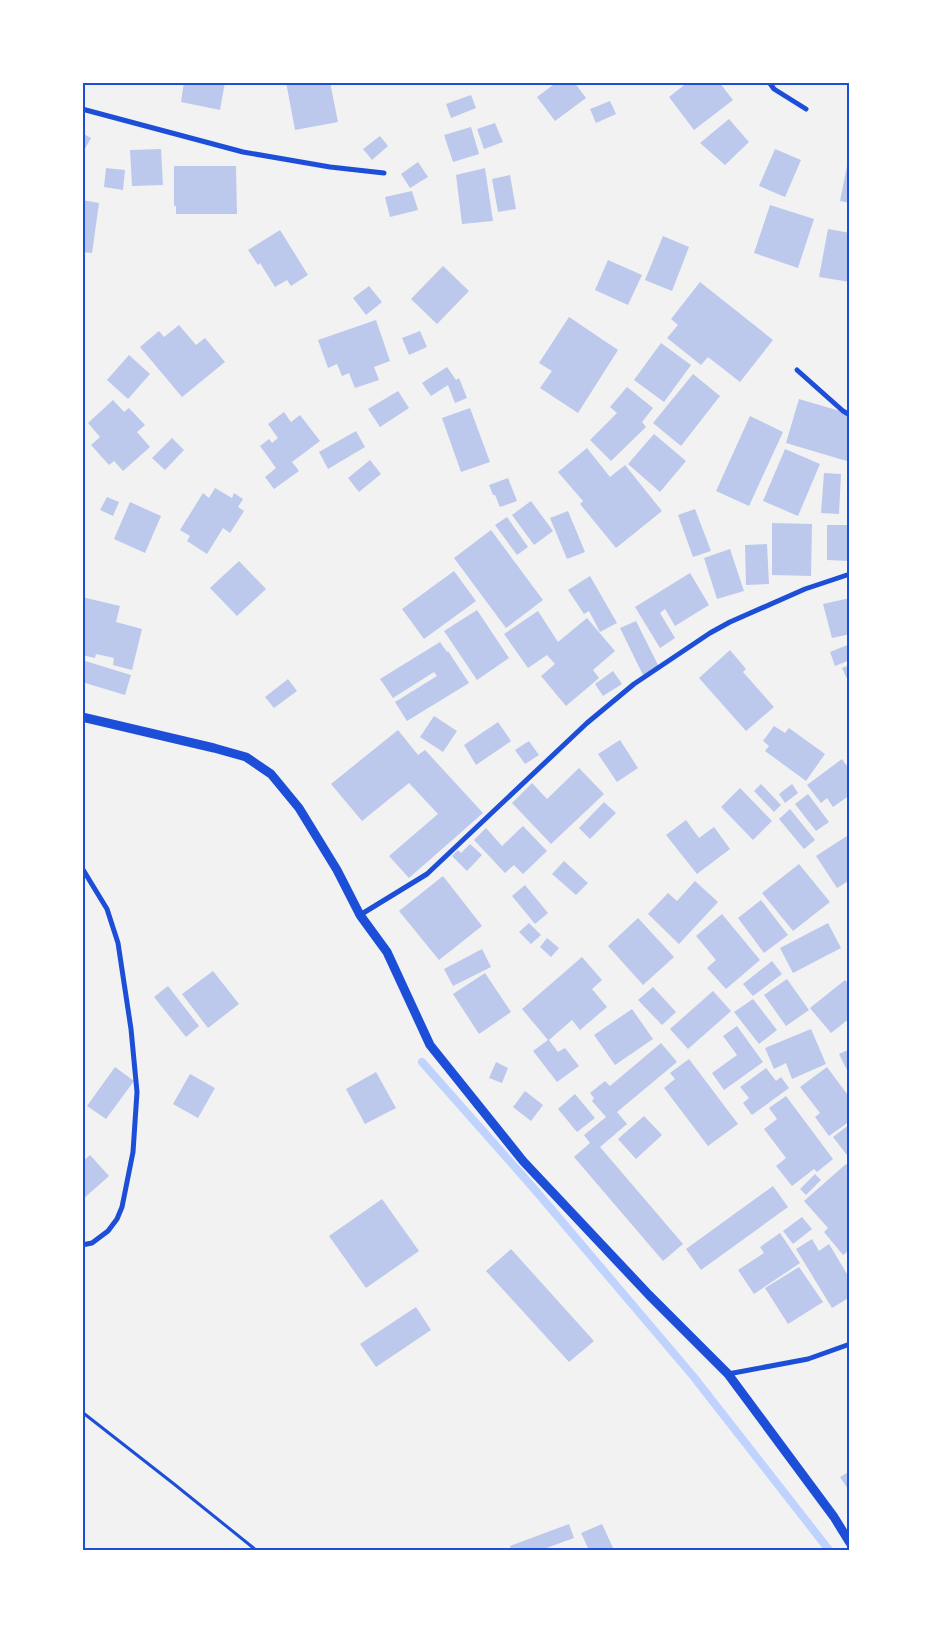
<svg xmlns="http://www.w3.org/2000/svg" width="932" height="1633" font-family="'Asap Condensed',sans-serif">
	<rect width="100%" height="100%" fill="#f2f2f2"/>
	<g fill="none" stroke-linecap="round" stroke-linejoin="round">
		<polyline stroke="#bfd3fe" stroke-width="8" points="422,1062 536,1191 693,1376 829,1550"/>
	</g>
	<g fill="#bdc9ec">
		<polygon points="184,82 225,82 220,110 181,102"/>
		<polygon points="286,82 330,82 338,122 295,130"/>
		<polygon points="557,82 574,82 586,98 555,121 537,97"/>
		<polygon points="688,82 719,82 733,100 694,130 669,97"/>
		<polygon points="471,95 476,108 451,118 446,104"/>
		<polygon points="610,101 616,114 596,123 590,109"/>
		<polygon points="729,119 749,142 725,165 700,143"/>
		<polygon points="495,123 503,142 484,149 477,129"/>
		<polygon points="471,127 479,154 453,162 444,135"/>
		<polygon points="82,133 91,138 82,154"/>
		<polygon points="380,136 388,146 372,160 363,149"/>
		<polygon points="161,149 163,185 132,186 130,150"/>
		<polygon points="775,149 801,160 785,197 759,186"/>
		<polygon points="418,162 428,177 410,188 401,174"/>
		<polygon points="174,166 236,166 237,214 176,214 176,206 174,206"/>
		<polygon points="847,166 850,167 850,203 840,201"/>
		<polygon points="106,168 125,170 123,190 104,187"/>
		<polygon points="485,168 493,221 462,224 456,175"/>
		<polygon points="510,175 516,209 498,212 492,179"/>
		<polygon points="412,191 418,210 390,217 385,197"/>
		<polygon points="82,200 99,203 92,253 82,252"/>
		<polygon points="770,205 814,219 798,268 754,253"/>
		<polygon points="828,229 850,233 850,282 819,277"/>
		<polygon points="280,230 308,275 291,286 287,280 275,287 260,263 258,265 248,250"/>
		<polygon points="663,236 689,247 672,291 645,280"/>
		<polygon points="608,260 642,275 628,305 595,290"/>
		<polygon points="443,266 469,291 437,324 411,299"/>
		<polygon points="700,282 773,340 740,382 708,357 701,365 667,338 678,325 671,319"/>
		<polygon points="369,286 382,302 366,315 353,298"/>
		<polygon points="569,317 618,350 578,413 540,388 552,371 539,363"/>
		<polygon points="376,320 390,361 374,367 379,380 355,388 349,373 342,376 337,364 328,368 318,340"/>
		<polygon points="179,325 196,345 205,338 225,362 182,397 140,347 159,331 164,337"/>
		<polygon points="420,331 427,347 409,355 402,338"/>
		<polygon points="661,343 691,365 664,402 634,380"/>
		<polygon points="129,355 150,374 128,399 107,380"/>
		<polygon points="447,367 456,380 459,378 467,398 455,403 448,385 431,396 422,383"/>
		<polygon points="693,374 720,396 681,446 653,423"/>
		<polygon points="627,387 653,408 642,422 646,427 611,461 590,440 617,413 610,407"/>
		<polygon points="398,391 409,408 380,427 368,409"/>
		<polygon points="799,399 850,414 850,462 786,443"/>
		<polygon points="113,400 124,412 129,408 145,425 137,432 150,447 123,471 114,461 109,465 91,445 100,437 88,423"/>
		<polygon points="470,408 490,462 461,472 442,418"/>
		<polygon points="284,412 291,422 300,415 320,441 292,462 299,471 274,489 265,477 276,468 260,446 269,439 272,443 278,438 268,424"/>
		<polygon points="750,416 783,432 749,506 716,491"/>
		<polygon points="356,431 365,447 328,469 319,452"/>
		<polygon points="654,434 686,461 660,492 628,464"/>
		<polygon points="172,438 184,450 165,470 152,458"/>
		<polygon points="587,448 610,477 625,465 662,511 616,548 580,504 583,501 558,472"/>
		<polygon points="785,449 820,464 798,516 763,501"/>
		<polygon points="370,460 381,474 359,492 348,478"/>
		<polygon points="824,473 841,474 839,514 821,513"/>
		<polygon points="508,478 517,501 500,507 495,495 493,495 489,485"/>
		<polygon points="215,488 232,498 234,493 243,499 238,507 244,511 230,533 223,528 207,554 187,541 190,536 180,530 203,493 209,498"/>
		<polygon points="107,497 119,502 113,516 100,510"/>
		<polygon points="531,501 553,531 534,545 512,515"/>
		<polygon points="130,502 161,516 145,553 114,539"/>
		<polygon points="695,509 711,551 693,557 678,515"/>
		<polygon points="568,511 585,552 567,559 550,518"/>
		<polygon points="507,517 528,547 517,555 495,525"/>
		<polygon points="772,523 812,524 811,576 772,575"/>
		<polygon points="827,525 850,525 850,561 827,560"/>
		<polygon points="491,530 543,600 506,628 454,558"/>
		<polygon points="767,544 769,584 746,585 745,545"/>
		<polygon points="730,549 744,591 717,599 704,558"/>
		<polygon points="239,561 266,589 237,616 210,588"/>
		<polygon points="454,571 476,601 424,639 402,609"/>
		<polygon points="690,573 709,605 675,626 665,609 660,613 675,638 660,648 635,607"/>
		<polygon points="590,576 617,623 600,632 589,611 584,614 568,590"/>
		<polygon points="82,597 120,606 116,622 142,629 132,670 113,665 114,658 96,654 95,658 82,655"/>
		<polygon points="850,598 850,634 832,638 823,604"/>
		<polygon points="477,610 509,658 477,680 444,631"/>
		<polygon points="538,611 558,642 587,618 615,651 593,670 599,678 566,706 541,676 555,664 547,655 528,668 504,634"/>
		<polygon points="636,621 659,667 643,675 620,628"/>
		<polygon points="440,642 447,652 448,651 469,683 407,721 395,702 437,676 434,672 393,698 380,679"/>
		<polygon points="850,644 850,660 835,666 830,652"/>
		<polygon points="730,650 746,669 743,672 774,707 746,731 699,678"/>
		<polygon points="82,660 131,675 125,695 82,682"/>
		<polygon points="850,665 850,685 842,668"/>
		<polygon points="613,671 622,684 603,696 595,684"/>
		<polygon points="288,679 297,691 274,708 265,697"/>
		<polygon points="434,716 457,731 443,752 420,737"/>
		<polygon points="498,722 511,741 476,765 464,745"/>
		<polygon points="774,726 785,733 789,728 825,754 806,781 765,751 769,746 763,741"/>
		<polygon points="398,730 418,755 425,750 483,813 409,878 389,856 438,814 409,783 362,821 331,784"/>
		<polygon points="620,740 638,768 617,782 598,754"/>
		<polygon points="529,741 539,755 525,764 515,750"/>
		<polygon points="842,759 850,770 850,795 833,807 827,798 821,803 807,785"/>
		<polygon points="579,768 604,794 551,844 512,803 532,783 547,799"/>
		<polygon points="761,784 781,805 774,812 754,791"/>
		<polygon points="792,784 798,793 785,803 779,794"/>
		<polygon points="740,788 772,821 753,840 721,807"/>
		<polygon points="808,794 829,822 816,831 795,804"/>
		<polygon points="604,802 616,813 590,839 579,828"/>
		<polygon points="790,809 815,840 804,849 779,819"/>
		<polygon points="686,820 699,838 714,827 730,849 697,874 666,835"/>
		<polygon points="523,826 547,851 523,874 514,865 505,873 474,840 486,828 502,846"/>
		<polygon points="850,834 850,880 837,888 816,856"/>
		<polygon points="470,844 482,855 467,871 452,856 458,850 461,853"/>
		<polygon points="564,861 588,883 576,895 552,874"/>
		<polygon points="799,864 830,902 793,931 762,893"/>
		<polygon points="443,876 482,926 439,960 399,911"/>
		<polygon points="695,881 718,902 679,944 648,914 668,893 677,901"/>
		<polygon points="525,885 548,913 535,924 512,896"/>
		<polygon points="761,900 788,935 764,953 738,918"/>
		<polygon points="722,914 760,960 726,989 707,968 716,960 696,936"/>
		<polygon points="638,918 674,957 643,985 608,946"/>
		<polygon points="529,923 541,935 531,944 519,932"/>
		<polygon points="828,923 841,948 793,973 780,948"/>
		<polygon points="547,938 559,948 551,957 540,947"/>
		<polygon points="482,949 491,967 453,986 444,969"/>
		<polygon points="582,957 602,980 592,989 607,1007 580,1030 572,1020 549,1040 558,1052 565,1048 579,1066 557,1082 533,1051 548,1040 522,1009"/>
		<polygon points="772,961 782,974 753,996 743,984"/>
		<polygon points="213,971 239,1004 208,1028 182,994"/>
		<polygon points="485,973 511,1012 479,1034 453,994"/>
		<polygon points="787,979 809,1010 786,1026 764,995"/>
		<polygon points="845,980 850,985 850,1018 831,1033 810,1008"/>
		<polygon points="168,986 199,1026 186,1037 154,997"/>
		<polygon points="653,987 676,1012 662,1025 638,1000"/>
		<polygon points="713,991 731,1011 688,1049 670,1029"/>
		<polygon points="753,999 777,1030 759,1044 734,1012"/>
		<polygon points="632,1009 653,1039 615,1065 594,1035"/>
		<polygon points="737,1026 763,1062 724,1090 712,1073 737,1055 723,1036"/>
		<polygon points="811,1029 826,1064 792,1079 786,1063 774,1069 765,1048"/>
		<polygon points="661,1043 677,1062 617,1112 627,1124 600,1147 683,1244 663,1261 574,1157 590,1143 584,1135 606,1117 592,1101 594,1098 590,1093 605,1081 610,1086"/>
		<polygon points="850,1049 850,1069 847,1070 839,1054"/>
		<polygon points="689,1059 738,1124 708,1146 664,1088 675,1079 670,1073"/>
		<polygon points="496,1062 508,1068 502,1083 489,1078"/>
		<polygon points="115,1067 134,1081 106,1119 87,1106"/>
		<polygon points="827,1067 850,1098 850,1121 829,1136 815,1117 820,1113 800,1087"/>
		<polygon points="766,1068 776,1081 781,1077 789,1088 752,1115 743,1103 749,1098 740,1087"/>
		<polygon points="376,1072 396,1108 365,1124 346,1089"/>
		<polygon points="190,1074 215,1088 198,1118 173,1104"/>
		<polygon points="525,1091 543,1105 531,1121 513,1107"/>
		<polygon points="575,1094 595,1118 577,1132 558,1109"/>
		<polygon points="786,1096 833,1159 817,1172 814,1169 792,1186 776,1166 786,1158 764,1129 777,1119 769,1108"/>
		<polygon points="644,1116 662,1135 636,1159 618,1139"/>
		<polygon points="850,1124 850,1159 833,1137"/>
		<polygon points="90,1155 109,1176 82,1200 82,1162"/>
		<polygon points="846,1164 850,1168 850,1250 843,1255 824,1232 828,1228 804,1201"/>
		<polygon points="815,1174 821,1180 806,1195 800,1189"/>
		<polygon points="773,1186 788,1207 701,1270 686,1249"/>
		<polygon points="382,1199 419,1251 366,1288 329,1236"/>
		<polygon points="802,1217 812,1229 793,1244 783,1231"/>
		<polygon points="780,1233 800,1263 754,1294 738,1270 764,1253 760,1247"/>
		<polygon points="812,1239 819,1251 829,1244 850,1279 850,1297 832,1308 796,1249"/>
		<polygon points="511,1249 594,1341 569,1362 486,1271"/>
		<polygon points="799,1267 823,1302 788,1324 765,1288"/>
		<polygon points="416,1307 431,1330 376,1367 360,1344"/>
		<polygon points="850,1471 850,1492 840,1477"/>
		<polygon points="569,1524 574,1538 541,1550 511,1550 510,1546"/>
		<polygon points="602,1524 614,1550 589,1550 581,1533"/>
	</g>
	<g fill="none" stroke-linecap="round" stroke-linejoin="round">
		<polyline stroke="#1d4ed8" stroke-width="3" points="82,1412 174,1484 256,1550"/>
		<g stroke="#1d4ed8" stroke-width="5">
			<polyline points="769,82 774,89 806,109"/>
			<polyline points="82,109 243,152 330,167 384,173"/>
			<polyline points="797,370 843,411 850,415"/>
			<polyline points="82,868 107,909 118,943 131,1029 137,1092 133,1152 122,1207 117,1219 108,1231 92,1243 82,1245"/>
			<polyline points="360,915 427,874 587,723 634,684 710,633 730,622 805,589 850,574"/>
			<polyline points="728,1374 808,1359 850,1344"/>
		</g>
		<polyline stroke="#1d4ed8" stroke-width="9" points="82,717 214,748 246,757 271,774 299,808 337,870 360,915 387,952 430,1045 523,1161 649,1295 728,1374 834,1517 850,1543"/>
	</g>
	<rect width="932" height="1633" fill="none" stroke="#ffffff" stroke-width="168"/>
	<rect x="84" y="84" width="764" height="1465" fill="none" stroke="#1d4ed8" stroke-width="2"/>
</svg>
